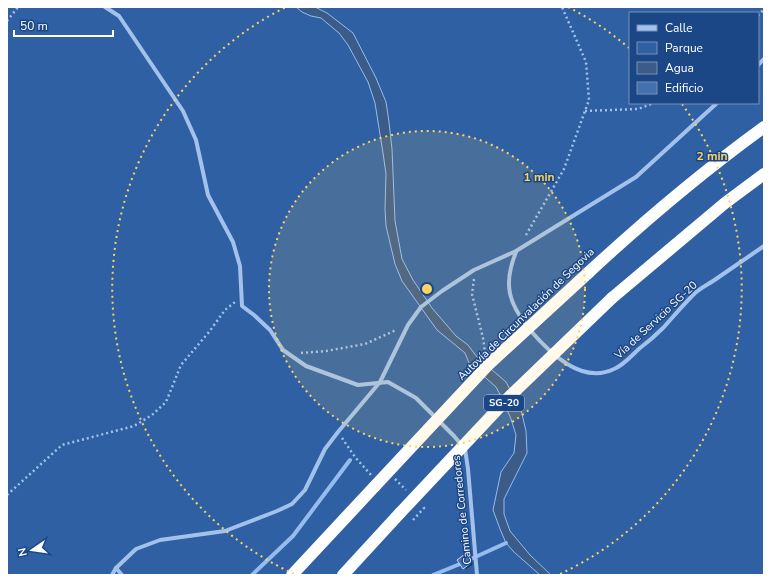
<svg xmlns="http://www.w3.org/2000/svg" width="771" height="582" font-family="'Nunito Sans',sans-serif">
	<rect width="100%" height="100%" fill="#1c4786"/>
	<path fill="#2f60a4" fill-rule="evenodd" d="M7,7H764V575H7ZM630,13H758V103H630Z"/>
	<polygon fill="#3b5b89" stroke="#96bced" points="296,7 315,7 327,13 353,33 376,78 386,102 389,122 392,149 395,221 402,259 413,280 432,308 456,336 468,345 477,357 506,382 521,410 526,431 527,453 504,499 504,514 510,531 530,555 551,575 540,575 514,552 506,543 500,529 493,510 501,472 514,453 516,435 511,419 503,400 496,387 469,363 465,353 437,330 402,281 395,264 386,226 385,209 386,174 383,153 375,103 368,82 348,45 339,33 321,18 311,16 302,12"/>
	<polygon fill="#0007" points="465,556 473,564 466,569 464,568"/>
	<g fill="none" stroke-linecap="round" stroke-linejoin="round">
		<g stroke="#96bced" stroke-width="4">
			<polyline points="252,575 293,536 350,460"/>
			<polyline points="433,575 460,564 506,543"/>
		</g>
	</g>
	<polygon fill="#4470af" stroke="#c8ddf8" points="465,554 471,563 463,569 457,560"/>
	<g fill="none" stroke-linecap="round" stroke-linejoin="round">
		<g stroke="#a3c2eb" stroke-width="2.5" stroke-dasharray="2 3" stroke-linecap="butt">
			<polyline points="758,16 764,9"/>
			<polyline points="7,21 18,7"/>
			<polyline points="585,111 638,109 654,103"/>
			<polyline points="526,235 564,169 589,100 586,62 562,7"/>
			<polyline points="474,279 472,294 483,338 485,353"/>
			<polyline points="301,353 326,351 365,344 396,330"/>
			<polyline points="342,438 355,457 371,475"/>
			<polyline points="395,479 406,490"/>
			<polyline points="7,495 62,445 134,426 152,415 166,402 181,365 209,332 225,310 235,302"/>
			<polyline points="413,520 424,508 422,506"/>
		</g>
		<g stroke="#a3c2eb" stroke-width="4">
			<polyline points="105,7 119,16 183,111 196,140 208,195 233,242 240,266 242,306 254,315 270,330 283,350 306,366 358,385 388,382 416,398 454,436 465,449 468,469 477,575"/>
			<polyline points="758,65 764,59"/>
			<path d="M516,252C503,284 508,303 530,330C549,352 581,385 614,369C624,365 632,355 640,348C648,342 656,335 663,328C673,317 683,305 694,294C700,288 709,284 716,279C732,268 748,257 764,246"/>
			<polyline points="116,568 122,575"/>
			<polyline points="112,575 116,568 136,549 160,540 225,531 277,511 292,504 305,490 325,449 338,432 380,382 408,325 421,307 442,291 474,270 516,251 636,177 717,103"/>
		</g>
		<g stroke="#fff" stroke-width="12">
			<path d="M588,273C644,221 702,172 764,127"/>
			<polyline points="612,298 725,203 764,174"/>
			<polyline points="292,575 375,486"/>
			<polyline points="343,575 400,513"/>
		</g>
		<g stroke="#fff" stroke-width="12">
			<polyline points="375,486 489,364 588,273"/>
			<polyline points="400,513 509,397 612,298"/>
		</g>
	</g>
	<circle cx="427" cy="289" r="158" fill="#fcd460" fill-opacity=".12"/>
	<g fill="none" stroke="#fcd460" stroke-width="2" stroke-dasharray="2 4">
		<circle cx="427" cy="289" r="158"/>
		<path d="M294 574A315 315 0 0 1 286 7M568 7A315 315 0 0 1 629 48M682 104A315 315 0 0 1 560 574"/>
	</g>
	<g text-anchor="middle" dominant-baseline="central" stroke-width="3" stroke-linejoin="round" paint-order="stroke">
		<rect fill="#1c4786" stroke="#bbc8db" stroke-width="1" x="484" y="395" width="40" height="16" rx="3"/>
		<g font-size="10" font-weight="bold" fill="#fff">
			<text x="504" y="403">SG-20</text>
		</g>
		<g font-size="11" fill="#fff" stroke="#1c4786">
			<text transform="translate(526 314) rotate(-44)">Autovía de Circunvalación de Segovia</text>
			<text transform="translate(656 320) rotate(-43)">Vía de Servicio SG-20</text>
			<text transform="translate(462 510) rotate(-96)">Camino de Corredores</text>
		</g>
	</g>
	<circle cx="427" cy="289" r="6" fill="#fcd460" stroke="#1c4786" stroke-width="2"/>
	<g font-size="12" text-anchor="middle" font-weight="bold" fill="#fcd460" stroke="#1c4786" stroke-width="3" stroke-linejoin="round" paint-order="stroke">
		<text x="712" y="160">2 min</text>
		<text x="539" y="181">1 min</text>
	</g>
	<rect width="771" height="582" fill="none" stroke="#ffffff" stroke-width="16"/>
	<rect x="629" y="12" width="130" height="92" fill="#1c4786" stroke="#7791b6"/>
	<rect x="637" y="25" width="20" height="6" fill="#a3c2eb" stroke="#7791b6"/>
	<text x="665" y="32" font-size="12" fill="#ffffff">Calle</text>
	<rect x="637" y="42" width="20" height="12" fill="#2f60a4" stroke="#7791b6"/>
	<text x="665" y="52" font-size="12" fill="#ffffff">Parque</text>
	<rect x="637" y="62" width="20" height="12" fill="#3b5b89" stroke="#7791b6"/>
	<text x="665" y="72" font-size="12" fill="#ffffff">Agua</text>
	<rect x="637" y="82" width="20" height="12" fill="#4470af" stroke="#7791b6"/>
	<text x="665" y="92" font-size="12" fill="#ffffff">Edificio</text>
	<g transform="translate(32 550) rotate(257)" stroke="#1c4786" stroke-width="3" paint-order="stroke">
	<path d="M0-3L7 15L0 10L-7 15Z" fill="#ffffff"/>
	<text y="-6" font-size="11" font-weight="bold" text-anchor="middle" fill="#ffffff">N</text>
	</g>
	<path d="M14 30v6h99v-6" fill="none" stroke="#ffffff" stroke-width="2"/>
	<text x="20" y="30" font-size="12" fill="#ffffff" stroke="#1c4786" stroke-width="3" paint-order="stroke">50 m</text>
</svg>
